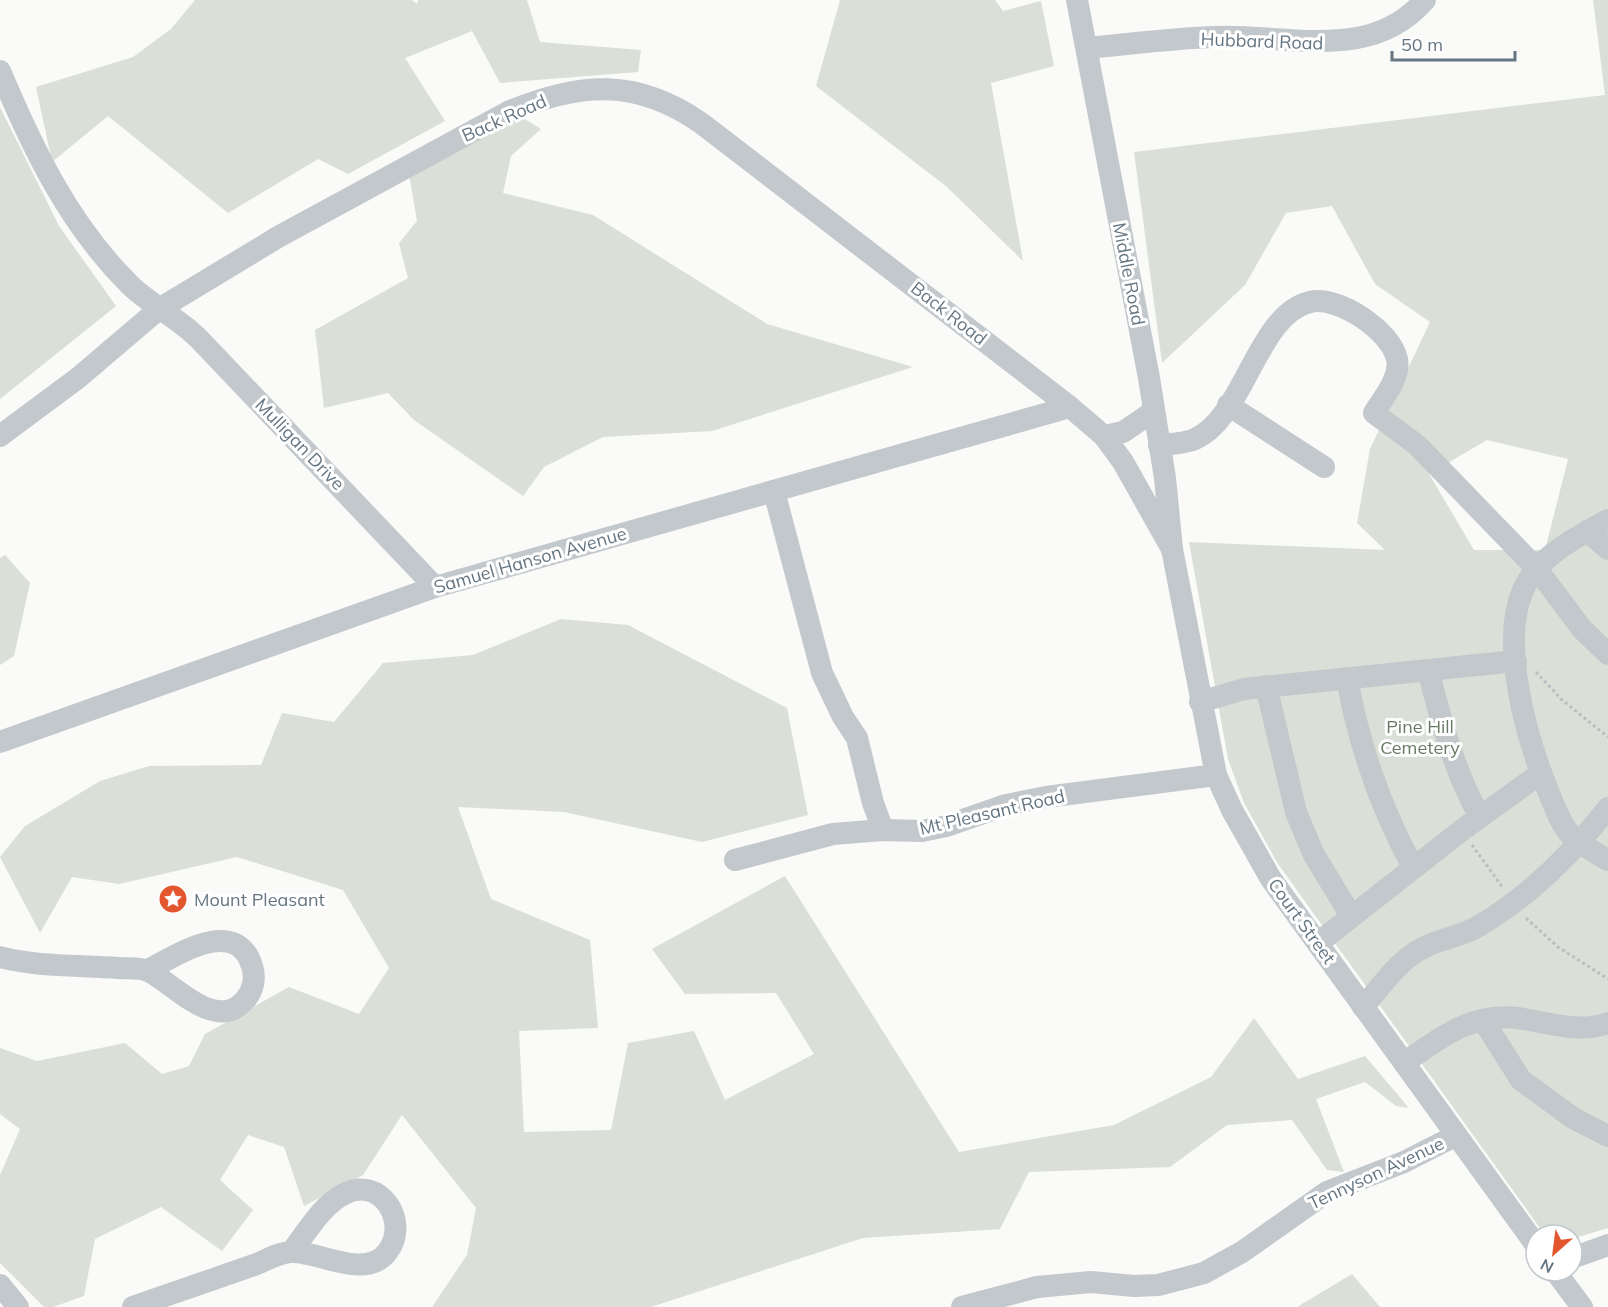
<svg xmlns="http://www.w3.org/2000/svg" width="1608" height="1307" font-family="Mulish,sans-serif">
	<rect width="100%" height="100%" fill="#fafaf8"/>
	<g fill="#dadfd7" fill-rule="evenodd">
		<polygon points="195,0 412,0 417,4 418,0 527,0 540,42 641,50 638,72 500,83 472,31 405,58 445,121 348,174 318,159 228,213 108,116 52,162 36,87 133,57 171,29"/>
		<polygon points="840,0 995,0 1003,11 1041,1 1054,66 991,83 1023,261 947,187 816,86"/>
		<path d="M1593,0H1608V1228L1572,1239V1235H1545L1278,864L1244,803L1228,759L1189,542L1385,550L1357,523L1370,449L1430,322L1375,284L1332,206L1286,213L1245,285L1162,363L1134,152L1605,95ZM1487,440L1568,459L1545,550H1474L1429,474Z"/>
		<polygon points="0,107 59,226 116,306 0,399"/>
		<polygon points="520,116 541,129 511,156 503,193 593,215 767,324 913,367 712,431 603,437 544,467 523,496 414,420 388,393 324,408 315,330 408,278 399,243 417,221 409,174"/>
		<polygon points="5,555 30,583 14,656 0,665 0,558"/>
		<polygon points="561,619 628,625 787,708 808,815 702,842 564,812 458,807 491,899 590,940 598,1028 519,1031 524,1132 611,1130 628,1043 694,1031 725,1100 814,1054 776,993 685,994 652,949 785,876 959,1152 1114,1125 1211,1077 1254,1018 1298,1079 1365,1056 1409,1108 1396,1106 1365,1082 1316,1099 1344,1172 1327,1170 1292,1120 1227,1125 1170,1167 1029,1172 1000,1229 863,1238 651,1307 432,1307 467,1255 476,1208 402,1115 363,1175 304,1206 284,1147 248,1135 220,1180 253,1210 222,1251 161,1207 95,1239 84,1296 53,1307 44,1307 0,1263 0,1175 20,1129 0,1114 0,1048 37,1061 125,1043 162,1074 189,1066 205,1034 289,987 359,1014 389,968 343,890 237,857 119,884 72,877 40,933 0,857 25,826 100,781 149,766 261,765 282,713 334,722 383,663 473,655"/>
		<polygon points="1352,1274 1380,1307 1297,1307"/>
	</g>
	<g fill="none" stroke-linecap="round" stroke-linejoin="round">
		<g stroke="#bbbfc2" stroke-width="3" stroke-dasharray="3 3" stroke-linecap="butt">
			<polyline points="1536,672 1561,699 1608,737"/>
			<polyline points="1472,845 1503,888"/>
			<polyline points="1526,918 1558,947 1608,979"/>
		</g>
		<g stroke="#c3c8cc" stroke-width="22">
			<polyline points="1077,0 1149,378 1165,478 1172,549 1216,775 1232,810 1271,879 1536,1245"/>
			<path d="M1087,48C1130,44 1173,38 1216,37C1288,34 1370,63 1425,0"/>
			<path d="M0,71C33,149 68,223 129,284C150,305 179,318 200,340C278,422 357,504 435,587"/>
			<polyline points="1228,405 1324,467"/>
			<path d="M0,436L78,378L159,309L278,237L510,111C581,82 636,78 701,123L1070,407L1104,436L1123,462L1172,549"/>
			<polyline points="1104,436 1123,432 1154,411"/>
			<path d="M1159,445C1171,444 1184,444 1195,439C1244,418 1257,314 1310,302C1338,295 1391,331 1397,359C1401,377 1383,398 1374,413L1417,445L1537,569L1582,629L1608,654"/>
			<polyline points="774,491 822,673 843,717 857,738 873,803 883,830"/>
			<path d="M1608,520C1579,536 1542,554 1526,584C1497,638 1527,740 1549,793C1555,807 1560,823 1570,834C1581,845 1595,853 1608,860"/>
			<polyline points="1587,531 1608,549"/>
			<path d="M1428,670C1441,720 1454,771 1480,817"/>
			<path d="M1347,678C1359,746 1380,807 1413,867"/>
			<polyline points="1266,686 1296,812 1313,853 1351,916"/>
			<polyline points="1200,702 1244,689 1516,661"/>
			<polyline points="0,742 435,587 1070,407"/>
			<polyline points="735,860 833,834 883,830 922,831 946,826 1006,805 1046,797 1216,775"/>
			<polyline points="1318,943 1462,830 1541,773"/>
			<path d="M0,957C37,967 80,965 118,968C128,969 141,967 150,972C175,985 216,1033 245,1000C253,991 256,978 252,966C236,915 177,955 148,970"/>
			<path d="M1363,1007C1380,988 1398,961 1421,949C1438,939 1460,937 1477,927C1529,897 1571,855 1608,808"/>
			<polyline points="1483,1020 1521,1080 1573,1118 1608,1136"/>
			<path d="M1404,1063C1438,1039 1472,1012 1517,1018C1548,1022 1577,1034 1608,1023"/>
			<polyline points="1572,1258 1608,1245"/>
			<polyline points="1555,1271 1582,1307"/>
			<polyline points="0,1285 18,1307"/>
			<path d="M133,1307C173,1293 214,1279 254,1265C265,1261 281,1251 293,1252C321,1252 367,1281 388,1251C410,1221 380,1175 344,1194C321,1206 307,1232 292,1251"/>
			<polyline points="962,1307 1037,1287 1091,1282 1134,1286 1158,1285 1204,1273 1242,1252 1327,1192 1404,1162 1455,1136"/>
		</g>
	</g>
	<defs>
		<g id="sight-disc" transform="scale(1.5)"><circle r="9.5" fill="#e4572e" stroke="#fff"/><path d="M0-6L1.8-2.2L6-1.7L2.9 1.2L3.7 5.4L0 3.3L-3.7 5.4L-2.9 1.2L-6-1.7L-1.8-2.2Z" fill="#fff"/></g>
	</defs>
	<g fill-rule="evenodd">
		<use href="#sight-disc" x="173" y="899"/>
	</g>
	<g text-anchor="middle" dominant-baseline="central" stroke-width="6" stroke-linejoin="round" paint-order="stroke">
		<g font-size="18" fill="#657683" stroke="#fff">
			<text transform="translate(1262 41) rotate(2)">Hubbard Road</text>
			<text transform="translate(504 118) rotate(-24)">Back Road</text>
			<text transform="translate(1129 274) rotate(79)">Middle Road</text>
			<text transform="translate(949 313) rotate(38)">Back Road</text>
			<text transform="translate(300 444) rotate(46)">Mulligan Drive</text>
			<text transform="translate(530 560) rotate(-16)">Samuel Hanson Avenue</text>
			<text transform="translate(992 812) rotate(-13)">Mt Pleasant Road</text>
			<text transform="translate(1302 921) rotate(54)">Court Street</text>
			<text transform="translate(1376 1173) rotate(-25)">Tennyson Avenue</text>
		</g>
		<g font-size="18" fill="#687a64" stroke="#fff">
			<text x="1420" y="726">Pine Hill<tspan x="1420" dy="21">Cemetery</tspan></text>
		</g>
		<g font-size="18" fill="#657683" stroke="#fff" text-anchor="start">
			<text x="194" y="899">Mount Pleasant</text>
		</g>
	</g>
	<g transform="translate(1554 1253) rotate(208)"><circle r="28" fill="#ffffff" stroke="#c1c8cd" stroke-width="1.5"/>
	<path d="M0-4.5L10 22L0 15L-10 22Z" fill="#e4572e"/>
	<text y="-9" font-size="16" font-weight="bold" text-anchor="middle" fill="#657683">N</text>
	</g>
	<path d="M1392 51v9h123v-9" fill="none" stroke="#657683" stroke-width="3"/>
	<text x="1401" y="51" font-size="18" fill="#657683" stroke="#ffffff" stroke-width="4.5" paint-order="stroke">50 m</text>
</svg>
